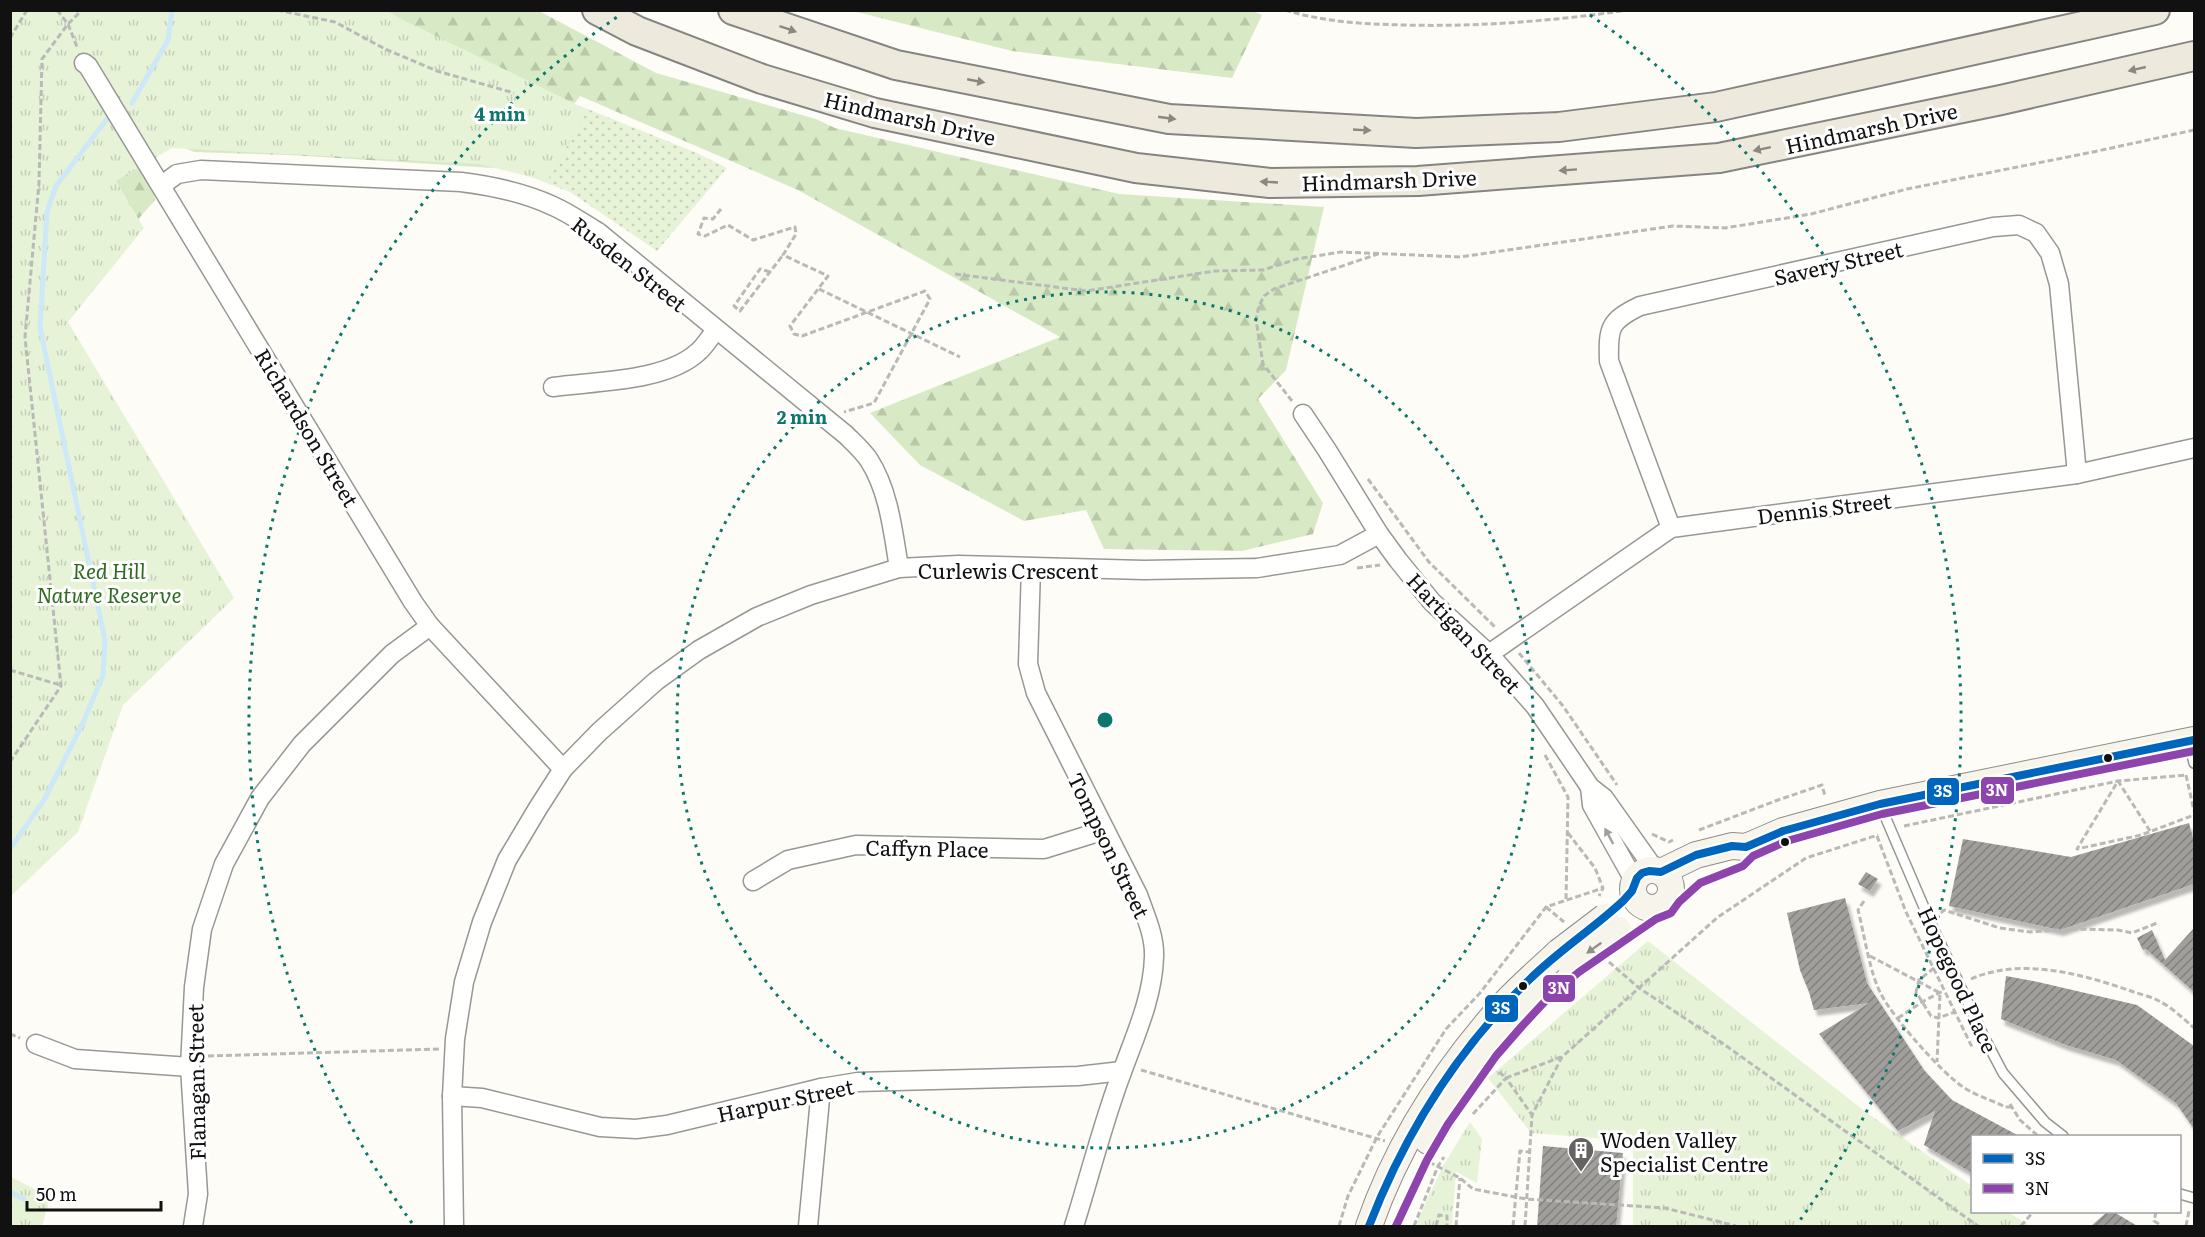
<svg xmlns="http://www.w3.org/2000/svg" width="2205" height="1237" font-family="Literata,serif">
	<defs>
		<pattern id="grass-dots" width="8" height="8" patternUnits="userSpaceOnUse" patternTransform="scale(1.5)"><rect width="8" height="8" fill="#e7f3d7"/><path d="M2 2h.1M6 6h.1" fill="none" stroke="#c5cfb8" stroke-width="1.8" stroke-linecap="round"/></pattern>
		<pattern id="forest-firs" width="22" height="20" patternUnits="userSpaceOnUse" patternTransform="scale(1.5)"><rect width="22" height="20" fill="#d8eac5"/><path d="M5 1l3.5 6h-7zM16 11l3.5 6h-7z" fill="#b8c8a8"/></pattern>
		<pattern id="park-tufts" width="24" height="20" patternUnits="userSpaceOnUse" patternTransform="scale(1.5)"><rect width="24" height="20" fill="#e7f3d7"/><path d="M3 7l-1-3M5 7V3M7 7l1-3M15 17l-1-3M17 17v-4M19 17l1-3" fill="none" stroke="#c5cfb8"/></pattern>
		<pattern id="building-hatch" width="6" height="6" patternUnits="userSpaceOnUse" patternTransform="scale(1.5)"><rect width="6" height="6" fill="#a19f9c"/><path d="M-1 1l2-2M0 6l6-6M5 7l2-2" fill="none" stroke="#82807e"/></pattern>
		<filter id="shadow"><feDropShadow dx="3.5" dy="6" stdDeviation="1.5" flood-color="#0004"/></filter>
	</defs>
	<rect width="100%" height="100%" fill="#fdfcf7"/>
	<polygon fill="url(#grass-dots)" points="580,106 697,153 727,168 657,251 570,192 531,177"/>
	<g fill="url(#forest-firs)">
		<polygon points="1251,10 1262,15 1232,78 1012,51 853,11"/>
		<polygon points="11,11 539,11 656,73 816,119 835,128 1119,194 1324,207 1286,370 1258,399 1323,503 1313,534 1242,551 1104,549 1086,510 1024,521 920,465 870,413 1060,337 798,190 580,96 524,170 290,155 194,152 145,131 155,200 59,310 232,595 131,679 74,828 11,891"/>
	</g>
	<g fill="url(#park-tufts)">
		<polygon points="11,11 387,11 403,20 588,110 547,181 479,164 172,148 116,181 144,228 68,322 234,598 123,705 78,832 11,896"/>
		<polygon points="1648,941 1867,1113 1972,1186 1972,1212 2008,1212 2030,1226 1633,1226 1633,1141 1531,1133 1488,1078"/>
		<polygon points="1470,1122 1482,1139 1477,1183 1456,1172 1452,1226 1415,1226 1443,1166"/>
		<polygon points="11,1177 50,1197 42,1226 11,1226"/>
	</g>
	<g fill="none" stroke-linecap="round" stroke-linejoin="round">
		<g stroke="#cde8f7" stroke-width="5">
			<polyline points="132,103 168,40 172,10"/>
			<polyline points="10,849 44,800 82,725 103,675 105,640 40,328 47,212 56,186 107,119"/>
			<polyline points="10,1192 24,1199"/>
		</g>
	</g>
	<g fill="url(#building-hatch)" filter="url(#shadow)">
		<polygon points="2189,823 2194,842 2194,884 2060,930 1949,906 1963,839 2071,857"/>
		<polygon points="1866,872 1878,879 1870,891 1858,884"/>
		<polygon points="1845,898 1867,983 1924,1070 1952,1100 2021,1137 1972,1137 1972,1173 1924,1145 1935,1111 1898,1131 1819,1034 1869,1003 1814,1010 1809,992 1800,970 1787,913"/>
		<polygon points="2194,928 2194,992 2146,949 2143,950 2137,938 2152,930 2165,960"/>
		<polygon points="2006,976 2038,982 2137,1005 2194,1046 2194,1129 2176,1103 2116,1060 2066,1045 2001,1019"/>
		<polygon points="1543,1146 1623,1153 1616,1227 1537,1227"/>
		<polygon points="2107,1212 2114,1212 2139,1227 2090,1227"/>
	</g>
	<g fill="none" stroke-linecap="round" stroke-linejoin="round">
		<g stroke="#979795" stroke-width="12">
			<g id="lane">
				<polyline points="2189,743 2194,763"/>
				<polyline points="1881,807 1929,919 1983,1035 2003,1073 2045,1122 2063,1136"/>
				<polyline points="2180,1194 2194,1198"/>
			</g>
		</g>
		<g stroke="#979795" stroke-width="21">
			<g id="street">
				<polyline points="84,63 88,66 413,602 430,626 563,769"/>
				<path d="M162,185L177,174L201,170L461,182C493,186 523,192 553,206C569,213 583,223 598,232L846,435C854,443 863,451 869,460C889,491 893,532 899,568"/>
				<path d="M553,387C596,381 665,382 698,352C705,346 710,337 716,330"/>
				<polyline points="1303,414 1327,450 1379,534 1398,560 1432,602 1489,654 1535,706 1590,787 1604,798 1655,870"/>
				<path d="M1671,528L1609,361C1608,328 1609,321 1640,306L1993,227L2019,225L2036,233L2050,253L2059,284L2077,474"/>
				<path d="M1031,568L1028,664L1036,693L1138,895C1145,915 1155,936 1154,957C1153,997 1135,1036 1122,1072C1103,1122 1090,1175 1074,1226"/>
				<polyline points="1489,654 1671,528 2077,474 2194,448"/>
				<polyline points="1590,787 1592,805 1635,882"/>
				<polyline points="753,881 788,860 856,845 1044,849 1105,830"/>
				<polyline points="36,1044 75,1059 190,1067"/>
				<polyline points="452,1096 482,1098 600,1127 636,1129 667,1125 821,1088 858,1082 1078,1076 1122,1071"/>
				<polyline points="193,1226 198,1194 190,1067 194,987 202,929 224,864 260,798 302,744 392,654 430,626"/>
				<polyline points="454,1226 452,1096 455,1039 464,982 482,922 507,860 538,808 563,769 599,732 656,681 699,650 757,617 811,595 899,568 958,565 1144,570 1257,568 1340,555 1379,534"/>
				<polyline points="808,1226 821,1088"/>
			</g>
		</g>
		<g stroke="#8e8d8b" stroke-width="28">
			<g id="secondary">
				<circle cx="1652" cy="889" r="19"/>
				<polyline points="1661,872 1696,855 1732,846 1746,847 1783,831 1880,804 2194,740"/>
				<path d="M1428,1141C1461,1087 1496,1035 1542,992"/>
				<path d="M1369,1226C1396,1148 1442,1075 1497,1012C1516,990 1539,971 1559,952"/>
			</g>
		</g>
		<g stroke="#858482" stroke-width="32">
			<g id="primary">
				<polyline points="597,10 637,31 762,79 875,113 1136,168 1270,183 1418,181 1719,158 2001,100 2194,56"/>
				<polyline points="733,10 896,65 1169,119 1416,133 1559,127 1716,107 2155,10"/>
			</g>
		</g>
		<g stroke="#b9b9b8" stroke-width="3" stroke-dasharray="6 3" stroke-linecap="butt">
			<polyline points="57,10 68,24 77,47"/>
			<polyline points="277,10 335,22 385,49 437,71 514,93"/>
			<path d="M1285,10C1324,22 1363,24 1403,25C1479,27 1554,21 1628,10"/>
			<polyline points="10,38 27,10"/>
			<polyline points="721,209 713,219 704,218 698,234 705,236 728,225 753,240 795,227 796,234 783,255 828,276 790,326 794,334 802,336 925,291 930,299 874,403 844,412"/>
			<polyline points="770,272 760,269 734,306 740,311 783,255"/>
			<polyline points="955,274 1086,291 1215,271 1263,270 1297,259 1341,252 1460,257 1673,226 1725,228 1811,214 1907,189 2093,152 2194,130"/>
			<polyline points="819,289 960,357"/>
			<polyline points="1292,401 1263,364 1256,320 1259,306 1264,296 1274,289 1378,254"/>
			<polyline points="1368,479 1429,562 1496,628"/>
			<polyline points="1357,568 1380,565"/>
			<polyline points="1519,653 1563,706 1617,785"/>
			<polyline points="10,670 60,685"/>
			<polyline points="1545,755 1568,797 1566,900"/>
			<polyline points="10,762 61,686 25,337 39,183 42,59 68,24 82,10"/>
			<polyline points="2186,775 2194,811"/>
			<polyline points="1904,826 2118,781 2186,775"/>
			<polyline points="1699,830 1778,800 1822,785 1825,796"/>
			<polyline points="2150,831 2118,781 2077,849 2141,835 2194,815"/>
			<polyline points="1568,833 1595,868 1603,888 1599,896"/>
			<polyline points="1652,834 1669,842 1673,840"/>
			<polyline points="1877,836 1906,912 1973,1049"/>
			<path d="M1864,901L1858,910C1864,933 1870,974 1881,994C1893,1018 1942,1073 1963,1087C1976,1096 1992,1100 2005,1107H2012"/>
			<polyline points="1546,907 1564,922"/>
			<polyline points="1941,913 1944,910 2000,928 2030,932 2073,929 2118,930 2132,933 2157,923"/>
			<polyline points="1870,956 1940,993 1937,1062"/>
			<polyline points="1609,962 1639,988 1718,1040 1978,1226"/>
			<polyline points="1934,968 1919,980 1916,992 1931,1016 1938,1018 1955,1012"/>
			<path d="M1971,979C2021,957 2082,974 2131,991C2139,994 2149,996 2157,1000C2170,1006 2183,1018 2194,1028"/>
			<polyline points="1898,1018 1922,1002 1943,991"/>
			<polyline points="10,1034 20,1038"/>
			<polyline points="208,1056 439,1049"/>
			<polyline points="1141,1070 1385,1141"/>
			<polyline points="1499,1072 1506,1078 1561,1057"/>
			<polyline points="2010,1104 2020,1120 2038,1136"/>
			<polyline points="1473,1114 1506,1078 1532,1115"/>
			<polyline points="1429,1162 1460,1178 1473,1189 1526,1199 1665,1208 1736,1226"/>
			<polyline points="2156,1212 2154,1221 2162,1226"/>
			<polyline points="1339,1226 1348,1196 1377,1137 1446,1029 1480,993 1546,907 1603,888"/>
			<polyline points="1414,1226 1438,1166 1444,1157"/>
			<polyline points="1436,1226 1439,1215 1447,1216 1447,1226"/>
			<polyline points="1456,1226 1460,1178"/>
			<polyline points="1513,1226 1520,1151 1529,1152"/>
			<polyline points="1525,1226 1532,1115 1562,1057 1718,917 1806,858 1878,835"/>
			<polyline points="2021,1226 2033,1212"/>
			<polyline points="2186,1226 2189,1211"/>
		</g>
		<use href="#lane" stroke="#fffffe" stroke-width="9"/>
		<use href="#street" stroke="#fffffe" stroke-width="18"/>
		<use href="#secondary" stroke="#f6f4eb" stroke-width="26"/>
		<use href="#primary" stroke="#ede9dc" stroke-width="28"/>
		<g stroke="#8e8d8b" stroke-width="28" stroke-linecap="butt">
			<g id="secondary-bridge">
				<polyline points="1559,952 1605,917"/>
				<polyline points="1571,965 1618,930"/>
			</g>
		</g>
		<use href="#secondary-bridge" stroke="#f6f4eb" stroke-width="26"/>
		<g stroke="#fff" stroke-width="12">
			<path id="bus-1" d="M1369,1226C1405,1133 1457,1050 1529,980C1558,951 1593,929 1623,901L1632,891L1637,878L1642,873L1649,871L1661,872L1696,855L1732,846L1746,847L1783,831L1880,804L2194,740"/>
		</g>
		<g stroke="#fff" stroke-width="12">
			<polyline id="bus-2" points="1396,1226 1427,1160 1448,1124 1496,1056 1523,1025 1550,996 1579,972 1656,919 1671,913 1679,902 1700,883 1743,866 1753,856 1787,841 1882,814 2194,751"/>
		</g>
		<use href="#bus-1" stroke="#0065bd" stroke-width="8"/>
		<use href="#bus-2" stroke="#8e44ad" stroke-width="8"/>
	</g>
	<defs><path id="oneway-solid" d="M-6-.8H1V-3.2L6.5 0L1 3.2V.8H-6Z" transform="scale(1.5)"/></defs>
	<g fill="#8a8881">
		<use href="#oneway-solid" transform="translate(788 29) rotate(19)"/>
		<use href="#oneway-solid" transform="translate(2137 69) rotate(167)"/>
		<use href="#oneway-solid" transform="translate(976 81) rotate(11)"/>
		<use href="#oneway-solid" transform="translate(1167 118) rotate(8)"/>
		<use href="#oneway-solid" transform="translate(1362 130) rotate(3)"/>
		<use href="#oneway-solid" transform="translate(1762 149) rotate(168)"/>
		<use href="#oneway-solid" transform="translate(1568 170) rotate(176)"/>
		<use href="#oneway-solid" transform="translate(1269 182) rotate(-177)"/>
	</g>
	<use fill="#a0a09f" href="#oneway-solid" transform="translate(1609 836) rotate(-118)"/>
	<use fill="#8f8e89" href="#oneway-solid" transform="translate(1594 948) rotate(144)"/>
	<g fill="none" stroke="#0f766e" stroke-width="3" stroke-dasharray="3 6">
		<circle cx="1105" cy="720" r="428"/>
		<path d="M412 1223A856 856 0 0 1 620 15M1590 15A856 856 0 0 1 1798 1223"/>
	</g>
	<defs>
		<g id="building-pin" transform="scale(1.35)"><path d="M0 17L-7.5 6A9.5 9.5 0 1 1 7.5 6Z" fill="#646362" stroke="#fff"/><path d="M-4-6H4V6H1V3H-1V6H-4ZM-2.5-4.3h1.7v1.8h-1.7ZM.8-4.3h1.7v1.8H.8ZM-2.5-1h1.7V.8h-1.7ZM.8-1h1.7V.8H.8Z" fill="#fff"/></g>
	</defs>
	<g fill-rule="evenodd">
		<use href="#building-pin" x="1581" y="1150"/>
	</g>
	<g fill="#111" stroke="#fff" stroke-width="2">
		<circle cx="2108" cy="758" r="5"/>
		<circle cx="1785" cy="842" r="5"/>
		<circle cx="1523" cy="986" r="5"/>
	</g>
	<g text-anchor="middle" dominant-baseline="central" stroke-width="6" stroke-linejoin="round" paint-order="stroke">
		<g font-size="21" fill="#111" stroke="#fff">
			<text transform="translate(910 117) rotate(13)">Hindmarsh Drive</text>
			<text transform="translate(1871 127) rotate(-12)">Hindmarsh Drive</text>
			<text transform="translate(1389 179) rotate(-2)">Hindmarsh Drive</text>
			<text transform="translate(1838 262) rotate(-13)">Savery Street</text>
			<text transform="translate(630 263) rotate(38)">Rusden Street</text>
			<text transform="translate(308 427) rotate(59)">Richardson Street</text>
			<text transform="translate(1824 507) rotate(-7)">Dennis Street</text>
			<text x="1008" y="569">Curlewis Crescent</text>
			<text transform="translate(1465 632) rotate(47)">Hartigan Street</text>
			<text transform="translate(1110 845) rotate(64)">Tompson Street</text>
			<text transform="translate(927 847) rotate(1)">Caffyn Place</text>
			<text transform="translate(1959 979) rotate(65)">Hopegood Place</text>
			<text transform="translate(195 1082) rotate(-91)">Flanagan Street</text>
			<text transform="translate(785 1099) rotate(-12)">Harpur Street</text>
		</g>
		<g font-size="21" font-style="italic" fill="#2f6b1f" stroke="#fff">
			<text x="109" y="569">Red Hill<tspan x="109" dy="24">Nature Reserve</tspan></text>
		</g>
		<g font-size="21" fill="#111" stroke="#fff" text-anchor="start">
			<text x="1600" y="1138">Woden Valley<tspan x="1600" dy="24">Specialist Centre</tspan></text>
		</g>
	</g>
	<circle cx="1105" cy="720" r="9" fill="#0f766e" stroke="#fff" stroke-width="3"/>
	<g font-size="18" text-anchor="middle" font-weight="bold" fill="#0f766e" stroke="#fff" stroke-width="6" stroke-linejoin="round" paint-order="stroke">
		<text x="500" y="121">4 min</text>
		<text x="802" y="424">2 min</text>
	</g>
	<g stroke="#fff" stroke-width="2">
		<rect x="1980" y="776" width="35" height="29" rx="6" fill="#8e44ad"/>
		<rect x="1926" y="777" width="34" height="29" rx="6" fill="#0065bd"/>
		<rect x="1542" y="974" width="34" height="29" rx="6" fill="#8e44ad"/>
		<rect x="1484" y="994" width="35" height="29" rx="6" fill="#0065bd"/>
	</g>
	<g font-size="16" text-anchor="middle" font-weight="bold" fill="#fff">
		<text x="1997" y="796">3N</text>
		<text x="1943" y="797">3S</text>
		<text x="1559" y="994">3N</text>
		<text x="1501" y="1014">3S</text>
	</g>
	<rect width="2205" height="1237" fill="none" stroke="#111111" stroke-width="24"/>
	<rect x="1971" y="1135" width="210" height="78" fill="#ffffff" stroke="#a0a0a0" stroke-width="1.5"/>
	<rect x="1983" y="1154" width="30" height="9" fill="#0065bd" stroke="#a0a0a0" stroke-width="1.5"/>
	<text x="2025" y="1165" font-size="18" fill="#111111">3S</text>
	<rect x="1983" y="1184" width="30" height="9" fill="#8e44ad" stroke="#a0a0a0" stroke-width="1.5"/>
	<text x="2025" y="1195" font-size="18" fill="#111111">3N</text>
	<path d="M27 1201v9h134v-9" fill="none" stroke="#111111" stroke-width="3"/>
	<text x="36" y="1201" font-size="18" fill="#111111" stroke="#ffffff" stroke-width="4.5" paint-order="stroke">50 m</text>
</svg>
